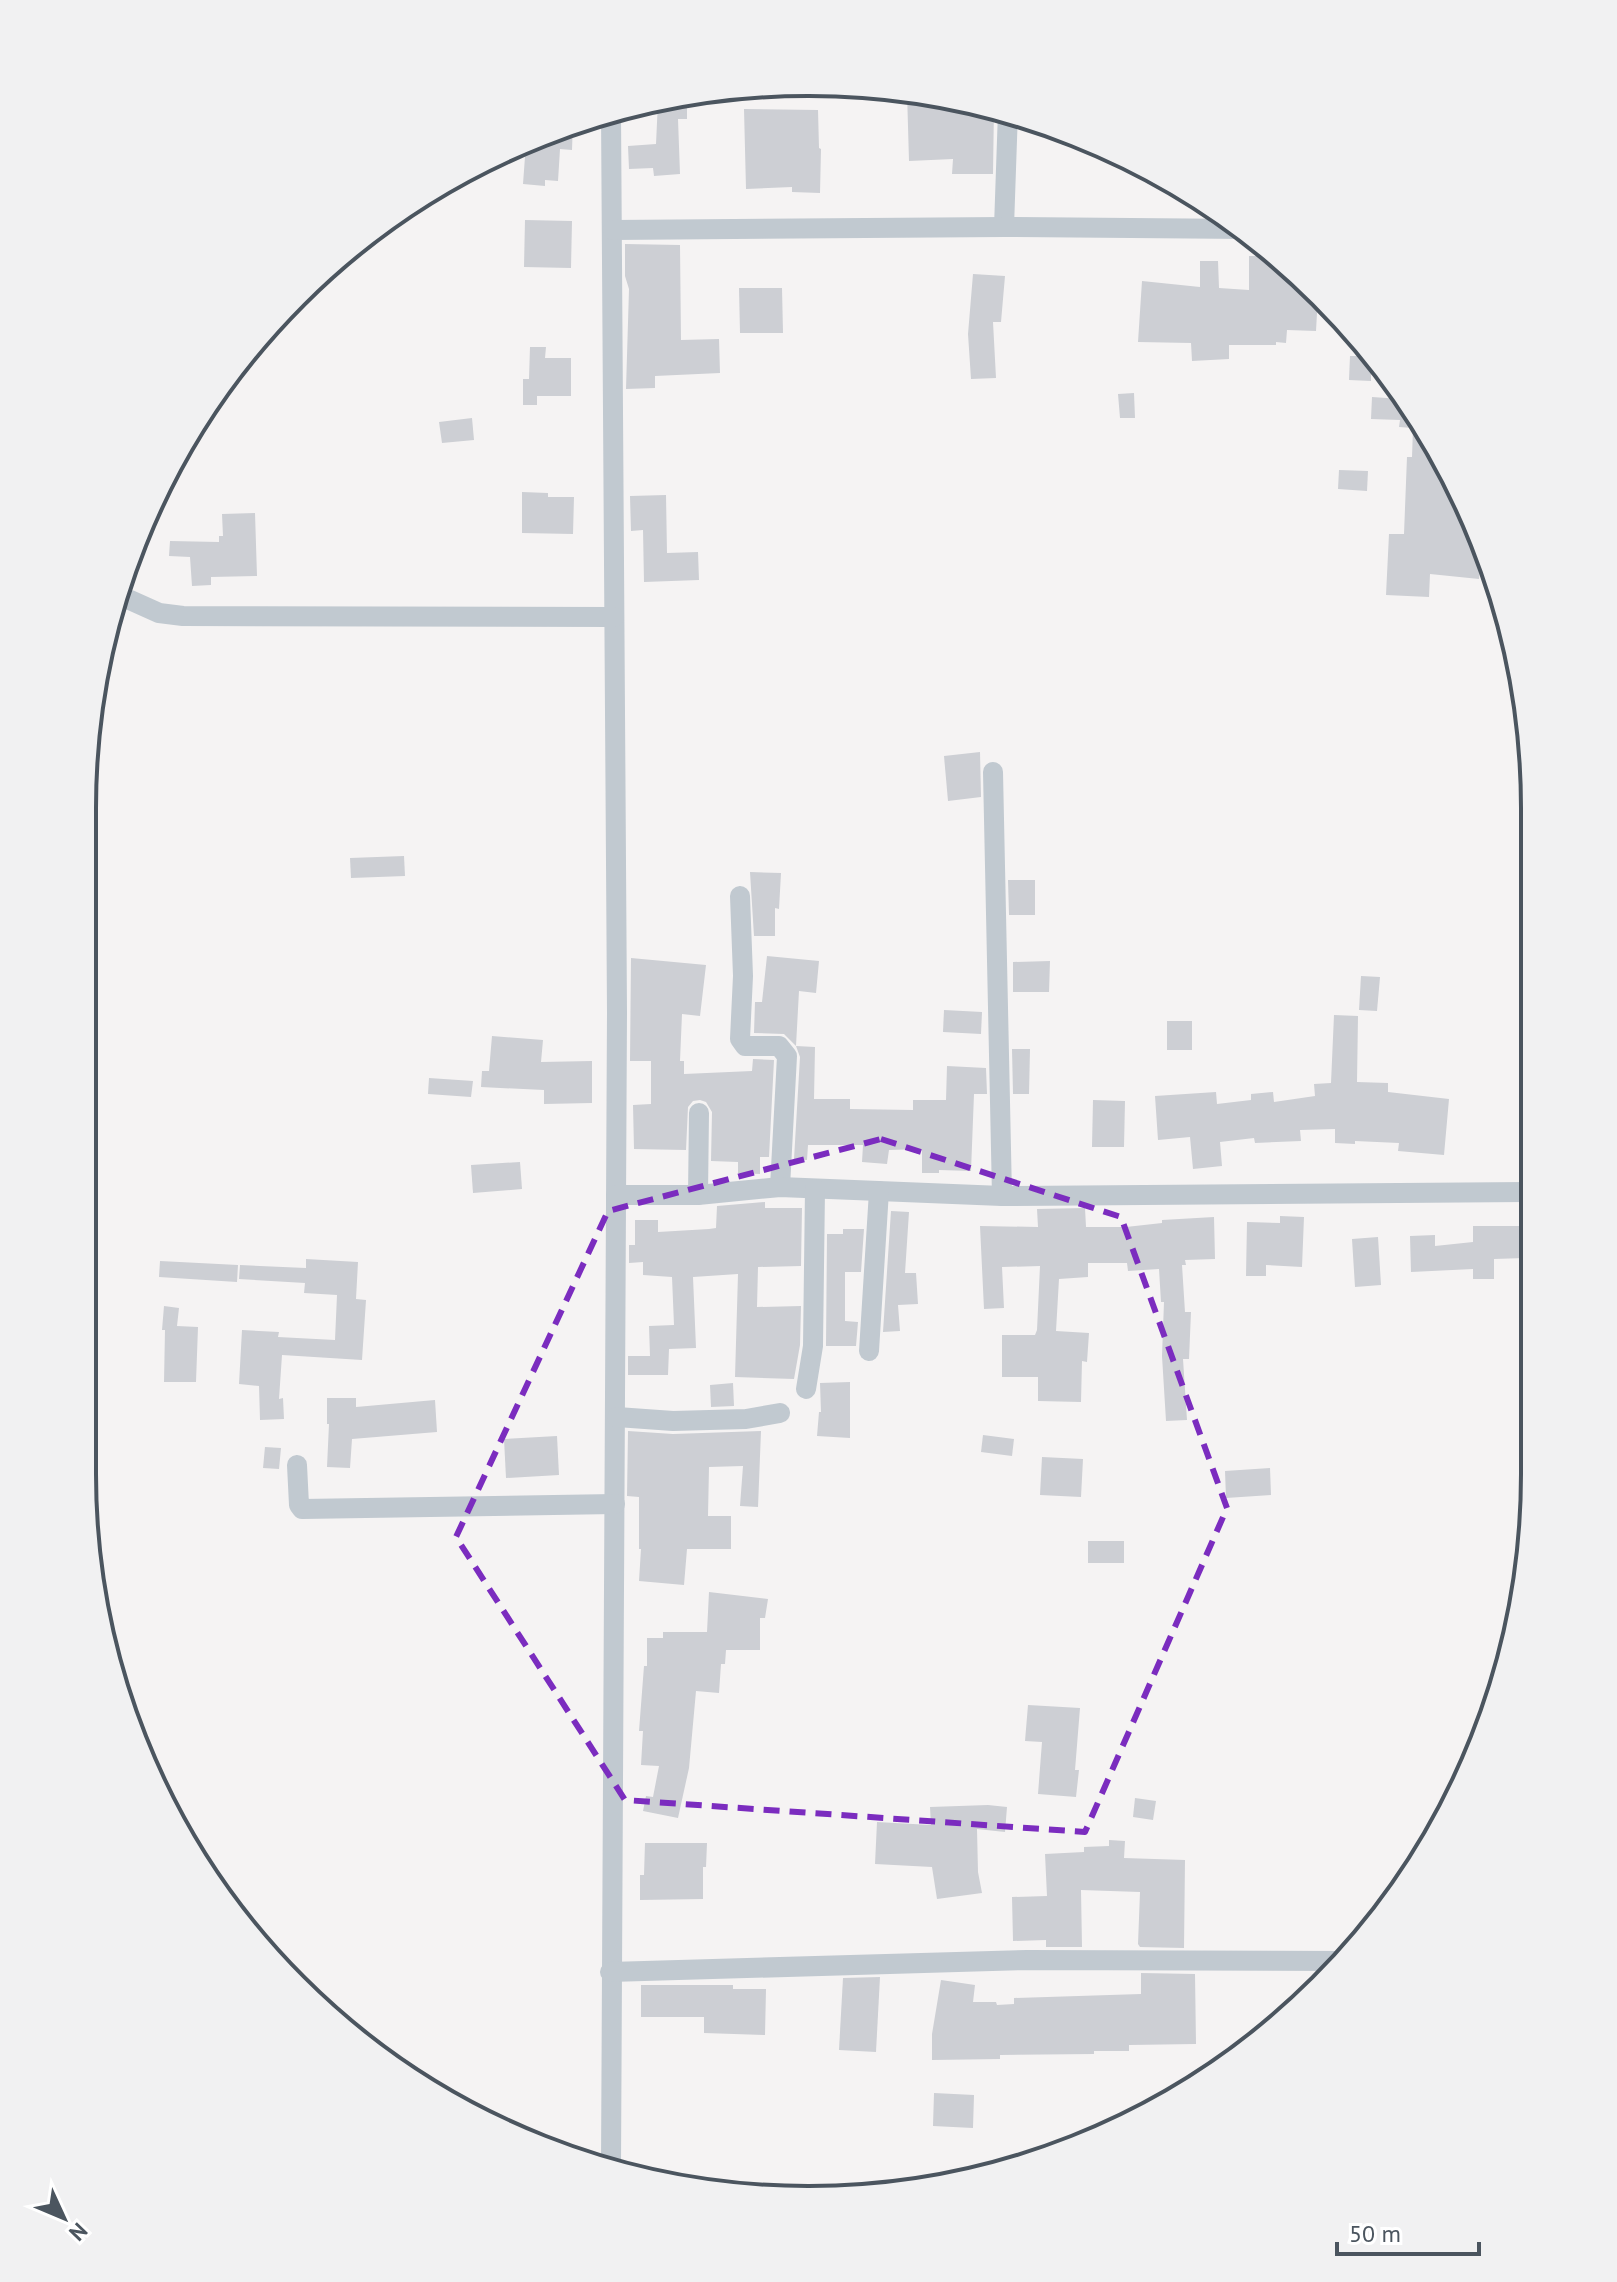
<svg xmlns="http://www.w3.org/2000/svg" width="1617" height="2282" font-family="'PT Sans',sans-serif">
	<rect width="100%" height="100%" fill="#f5f3f3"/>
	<g fill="#cdcfd4">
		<polygon points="907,92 994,106 993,174 952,174 953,159 909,161"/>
		<polygon points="687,94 687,119 678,119 680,174 654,176 653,168 629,169 628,146 656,144 658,101"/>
		<polygon points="744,109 818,110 819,148 821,149 820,193 792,192 792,187 746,189"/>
		<polygon points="573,121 572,150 560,149 558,181 545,180 545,186 523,184 526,143"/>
		<polygon points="525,220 572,221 571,268 524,267"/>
		<polygon points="625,244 680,245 681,340 719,339 720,373 655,376 655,388 626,389 629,289 625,276"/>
		<polygon points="1249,256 1276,256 1318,295 1316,331 1287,330 1286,343 1276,342 1276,345 1229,345 1229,359 1192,361 1191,343 1138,342 1142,281 1200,287 1200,261 1218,261 1219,288 1249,290"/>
		<polygon points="973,274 1005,276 1001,322 993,322 996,378 971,379 968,334"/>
		<polygon points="739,288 782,288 783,333 740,333"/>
		<polygon points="530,347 546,347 545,358 571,358 571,396 537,396 537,405 523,405 523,379 529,379"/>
		<polygon points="1350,356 1371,356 1371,381 1349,380"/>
		<polygon points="1134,393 1135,418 1120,418 1118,394"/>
		<polygon points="1372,397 1401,399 1460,488 1481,557 1479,579 1430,574 1429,597 1386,595 1389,534 1404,534 1407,457 1412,457 1413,428 1399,427 1400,420 1371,419"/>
		<polygon points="472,418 474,440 442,443 439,422"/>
		<polygon points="1339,470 1368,471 1367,491 1338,489"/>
		<polygon points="522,492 548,493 548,497 574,497 573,534 522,533"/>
		<polygon points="666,495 667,553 698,552 699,580 644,582 643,530 631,531 630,496"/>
		<polygon points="255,513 257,576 211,577 211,585 192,586 190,557 169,556 170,541 219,542 219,536 223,536 222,514"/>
		<polygon points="980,752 981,797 948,801 944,756"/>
		<polygon points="404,856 405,876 351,878 350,858"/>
		<polygon points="750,872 781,873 779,909 775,908 775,936 754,936"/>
		<polygon points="1008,880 1035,880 1035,915 1009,915"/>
		<polygon points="767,956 819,961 816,993 799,991 796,1046 784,1034 754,1033 755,1002 762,1002"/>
		<polygon points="631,958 706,965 700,1016 682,1014 680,1061 684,1061 684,1074 752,1071 753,1059 774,1060 769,1157 760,1157 760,1174 738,1173 738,1162 711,1161 712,1112 706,1102 700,1100 693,1101 688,1107 686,1150 634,1149 633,1105 651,1104 651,1061 630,1061"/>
		<polygon points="1050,961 1049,992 1013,992 1013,962"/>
		<polygon points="1361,976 1380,977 1377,1011 1359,1010"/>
		<polygon points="944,1010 982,1012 981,1034 943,1032"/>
		<polygon points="1334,1015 1358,1016 1357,1082 1388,1083 1388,1092 1449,1099 1444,1155 1398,1151 1399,1143 1355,1141 1355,1144 1335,1143 1335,1129 1300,1130 1301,1141 1255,1143 1254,1138 1220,1142 1222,1166 1193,1169 1190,1137 1158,1140 1155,1096 1216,1092 1217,1104 1251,1100 1251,1094 1273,1092 1274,1102 1315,1096 1314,1084 1331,1083"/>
		<rect x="1167" y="1021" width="25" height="29"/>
		<polygon points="492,1036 543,1040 541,1062 592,1061 592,1103 544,1104 544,1090 481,1087 482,1071 489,1071"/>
		<polygon points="796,1046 815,1047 814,1099 850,1099 850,1109 913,1110 913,1100 946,1100 947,1066 986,1068 987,1094 974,1094 971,1171 939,1170 939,1173 922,1173 922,1149 889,1150 887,1164 862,1162 863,1145 808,1145 807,1160 794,1159 800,1057"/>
		<polygon points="1012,1049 1030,1049 1029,1094 1013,1094"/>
		<polygon points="429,1078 473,1081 471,1097 428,1094"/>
		<polygon points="1093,1100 1125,1101 1124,1147 1092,1147"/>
		<polygon points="520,1162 522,1189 473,1193 471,1165"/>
		<polygon points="765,1202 765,1208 802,1208 801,1266 758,1267 757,1307 801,1306 800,1345 794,1379 735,1377 738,1274 693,1277 696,1348 669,1349 668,1375 628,1375 628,1356 650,1356 649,1326 674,1325 672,1277 643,1275 643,1262 629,1263 629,1245 635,1245 635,1220 658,1220 658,1232 709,1229 716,1228 717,1206"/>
		<polygon points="1085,1208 1086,1227 1126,1227 1162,1223 1162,1220 1214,1217 1215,1259 1185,1260 1186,1265 1182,1265 1185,1312 1191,1312 1189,1359 1183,1359 1187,1420 1166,1421 1162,1356 1164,1302 1161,1302 1159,1269 1128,1271 1127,1263 1088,1263 1088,1277 1059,1279 1056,1331 1089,1333 1087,1362 1082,1361 1081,1402 1038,1401 1038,1377 1002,1377 1002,1335 1035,1335 1037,1330 1040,1266 1002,1267 1004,1308 984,1309 980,1226 1038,1227 1037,1209"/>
		<polygon points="891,1211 909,1212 905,1273 916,1273 918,1304 898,1305 900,1331 883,1332"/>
		<polygon points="1280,1216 1304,1217 1302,1267 1266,1265 1266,1276 1246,1276 1247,1222 1280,1223"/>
		<polygon points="1473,1226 1524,1226 1525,1258 1494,1259 1494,1279 1473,1279 1473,1269 1411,1272 1410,1236 1435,1235 1435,1246 1473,1242"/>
		<polygon points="843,1229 864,1229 861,1272 845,1272 845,1321 858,1322 856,1346 826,1346 827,1234 843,1234"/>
		<polygon points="1378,1237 1381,1285 1355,1287 1352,1239"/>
		<polygon points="306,1259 358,1262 356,1299 366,1300 362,1360 282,1355 279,1399 283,1398 284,1419 260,1420 259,1386 239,1384 242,1330 279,1332 278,1337 335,1340 337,1295 304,1293 305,1283 239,1279 240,1265 306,1268"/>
		<polygon points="160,1261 238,1265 237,1282 159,1277"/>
		<polygon points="164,1306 179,1308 177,1326 198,1327 196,1382 164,1382 165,1330 162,1330"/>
		<polygon points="850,1382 850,1438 817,1436 819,1412 821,1412 820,1383"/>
		<polygon points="733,1383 734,1406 711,1407 710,1385"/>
		<polygon points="327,1398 356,1398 356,1407 435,1400 437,1432 352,1439 350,1468 327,1467 329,1424 327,1424"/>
		<polygon points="628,1431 673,1434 761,1431 758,1507 740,1506 743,1466 709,1467 708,1516 731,1516 731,1549 687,1549 684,1585 639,1581 641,1549 639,1549 639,1497 627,1496"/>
		<polygon points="983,1435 1014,1439 1012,1456 981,1452"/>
		<polygon points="557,1436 559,1475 506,1478 504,1439"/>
		<polygon points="265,1447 281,1448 279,1469 263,1468"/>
		<polygon points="1042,1457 1083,1459 1081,1497 1040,1495"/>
		<polygon points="1270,1468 1271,1495 1226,1498 1225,1471"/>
		<rect x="1088" y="1541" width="36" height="22"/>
		<polygon points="709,1592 768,1599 765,1618 760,1618 760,1650 726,1650 725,1664 721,1664 719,1693 696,1691 689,1768 678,1818 643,1811 646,1796 653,1797 659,1766 641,1765 643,1731 639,1731 644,1666 647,1666 647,1638 663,1638 663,1632 707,1632"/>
		<polygon points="1028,1705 1080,1708 1075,1770 1079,1770 1076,1797 1038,1794 1042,1742 1025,1741"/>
		<polygon points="1135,1798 1156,1801 1153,1820 1133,1817"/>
		<polygon points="988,1805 1007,1807 1005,1832 977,1829 978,1872 982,1893 937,1899 932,1867 875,1864 877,1822 931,1825 930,1807"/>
		<polygon points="1109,1840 1125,1841 1124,1858 1185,1860 1184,1948 1140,1947 1138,1944 1140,1892 1081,1890 1082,1947 1046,1947 1046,1940 1013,1941 1012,1897 1047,1896 1045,1854 1084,1852 1084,1847 1109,1846"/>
		<polygon points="645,1843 707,1843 706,1867 703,1867 703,1899 640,1900 640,1875 644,1875"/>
		<polygon points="1141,1973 1195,1974 1196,2044 1129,2045 1129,2051 1094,2051 1094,2054 1000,2055 1000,2059 932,2060 932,2034 941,1980 975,1985 973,2002 996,2002 997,2005 1014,2004 1014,1998 1141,1994"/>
		<polygon points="880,1977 876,2052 839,2050 843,1978"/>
		<polygon points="641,1985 733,1985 733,1989 766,1989 765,2035 704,2033 704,2017 641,2017"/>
		<polygon points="934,2093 974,2095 973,2128 933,2126"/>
	</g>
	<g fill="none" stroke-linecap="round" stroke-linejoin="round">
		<g stroke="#c1c9d0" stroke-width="20">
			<polyline points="611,112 617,1012 611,2166"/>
			<polyline points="1004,227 1008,111"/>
			<polyline points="613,230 1004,227 1246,229"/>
			<polyline points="130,600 159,613 183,616 614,617"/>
			<polyline points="993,772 1002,1196"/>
			<polyline points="740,896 743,976 740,1039 745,1046 779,1046 787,1056 780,1187"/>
			<polyline points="616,1195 698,1195 780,1187 1002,1196 1532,1192"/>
			<polyline points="698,1195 699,1113"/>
			<polyline points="869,1351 879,1191"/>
			<polyline points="806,1389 813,1346 815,1189"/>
			<polyline points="617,1417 673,1421 746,1419 780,1413"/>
			<polyline points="297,1465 299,1505 302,1509 615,1504"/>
			<polyline points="610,1972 1027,1960 1343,1961"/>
		</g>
	</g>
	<path fill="none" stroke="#7b2cbf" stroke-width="6" stroke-dasharray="16 10" stroke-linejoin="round" d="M881,1139L1121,1217L1227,1508L1085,1832L625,1800L456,1537L608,1211Z"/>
	<path d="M0 0H1617V2282H0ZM808 96H809A712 712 0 0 1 1521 808V1474A712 712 0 0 1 809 2186H808A712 712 0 0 1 96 1474V808A712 712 0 0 1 808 96Z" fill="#f1f1f2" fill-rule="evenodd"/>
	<path fill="none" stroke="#4b555f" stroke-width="4" d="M808 96H809A712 712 0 0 1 1521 808V1474A712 712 0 0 1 809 2186H808A712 712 0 0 1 96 1474V808A712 712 0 0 1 808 96Z"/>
	<g transform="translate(64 2218) rotate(134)" stroke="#ffffff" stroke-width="6" paint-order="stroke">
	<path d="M0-6L14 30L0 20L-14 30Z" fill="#4b555f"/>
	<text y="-12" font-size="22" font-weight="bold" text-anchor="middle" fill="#4b555f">N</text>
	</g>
	<path d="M1337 2242v12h142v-12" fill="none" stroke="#4b555f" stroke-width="4"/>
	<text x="1349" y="2242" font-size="24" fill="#4b555f" stroke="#ffffff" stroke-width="6" paint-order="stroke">50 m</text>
</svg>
